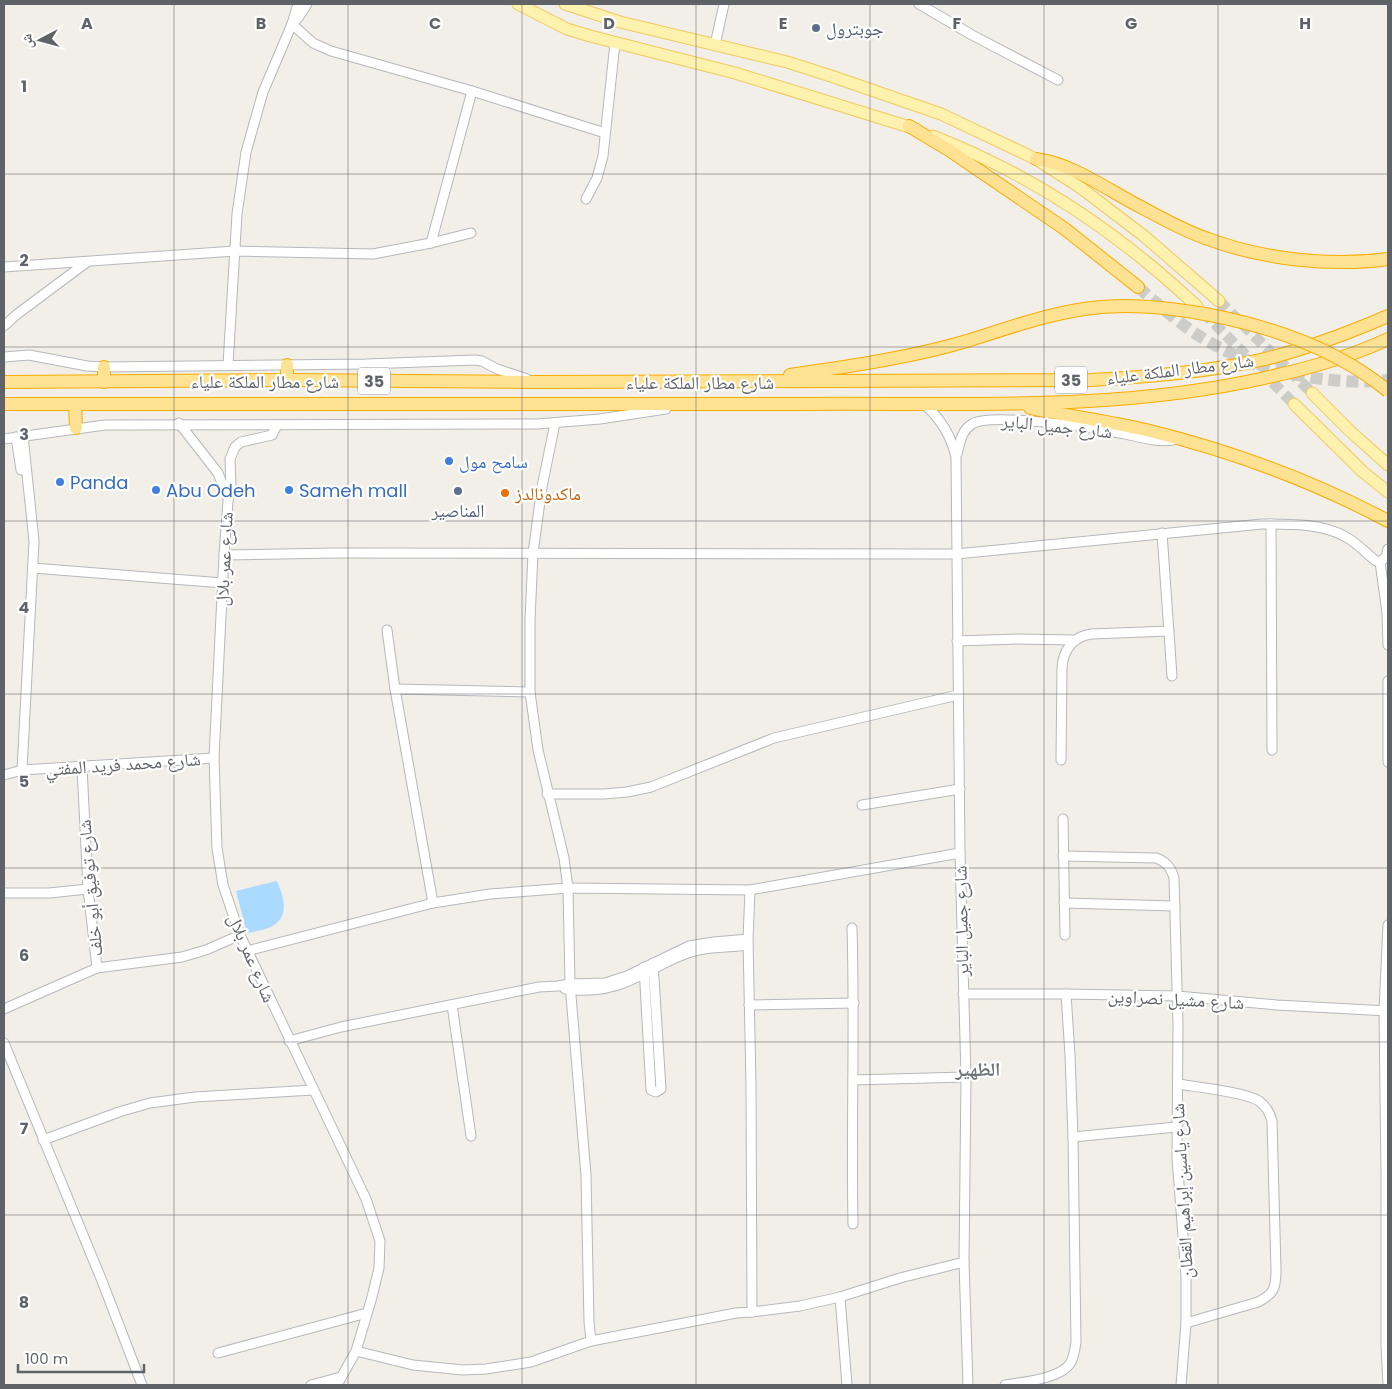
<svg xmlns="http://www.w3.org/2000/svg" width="1392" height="1389" font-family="Poppins,'Noto Naskh Arabic',sans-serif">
	<rect width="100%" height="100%" fill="#f1efe8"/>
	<path fill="#aadaff" d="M277,881C283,895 290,915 274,925C267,930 255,931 247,933L236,891Z"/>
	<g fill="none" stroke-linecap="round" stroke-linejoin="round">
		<g stroke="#ccccc8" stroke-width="11" stroke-dasharray="11 5.5" stroke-linecap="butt">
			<polyline points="1219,301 1312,393"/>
			<polyline points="1203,312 1294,404"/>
		</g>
		<path stroke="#ccccc8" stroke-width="12" stroke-dasharray="12 6" stroke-linecap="butt" d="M1138,287C1158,304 1178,323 1201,337C1252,370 1328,387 1388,380"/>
		<g stroke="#b5b8bc" stroke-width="11">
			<g id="minor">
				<polyline points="919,4 972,35 1058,80"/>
				<polyline points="292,24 313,43 331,51 472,91 605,133"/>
				<polyline points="292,24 298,18 307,4"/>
				<polyline points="715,45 724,4"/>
				<polyline points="586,199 597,178 603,156 615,43"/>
				<polyline points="431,243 472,91"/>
				<polyline points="4,267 235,251 373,254 431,243 471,233"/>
				<polyline points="4,326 16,315 87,262"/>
				<polyline points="4,357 29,355 87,366 104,367 366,364 475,360 482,361 497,369 527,379"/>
				<polyline points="228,365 237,214 246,152 263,92 292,24 298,4"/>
				<path d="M924,404C940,418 951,435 956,457L960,853L966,1077L964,1262L968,1385"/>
				<polyline points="179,423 218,473 227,496"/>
				<polyline points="555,423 542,487 533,553 530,620 530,692 538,750 564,858 568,888 570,984 586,1175 589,1322 591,1341"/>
				<polyline points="277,425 272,435 241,442 235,447 230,459 231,487 228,501 224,555 214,758 217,848 223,885 240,935 366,1199 380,1241 379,1268 372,1297 356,1351 337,1385"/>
				<polyline points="16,437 21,470"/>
				<polyline points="4,439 105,425 537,424 600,419 666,409"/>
				<path d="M957,454C960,443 961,431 972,424C990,412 1095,428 1120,433C1137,436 1157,443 1173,440"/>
				<polyline points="1271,524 1272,750"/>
				<polyline points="1162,533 1172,676"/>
				<path d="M224,555L334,553L956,554L1262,524C1288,524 1322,523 1346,537C1357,543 1366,553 1376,561L1380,562L1386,557L1388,549"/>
				<polyline points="1380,562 1387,613 1388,645"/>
				<polyline points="33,568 223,583"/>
				<polyline points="387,630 395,689 433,903"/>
				<polyline points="957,641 1017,639 1074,640"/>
				<polyline points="1388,681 1388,762"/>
				<polyline points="395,689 530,692"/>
				<path d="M1061,760L1062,668C1063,651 1072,637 1091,634L1169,631"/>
				<polyline points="22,770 34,541 23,436"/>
				<polyline points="4,775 22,770 214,758"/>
				<polyline points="547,794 604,794 627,792 651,787 774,738 958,695"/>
				<polyline points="862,805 960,789"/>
				<polyline points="1063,819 1065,935"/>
				<path d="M1063,856L1156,858C1167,862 1171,868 1174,878L1178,1024L1177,1158L1186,1276V1323L1181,1385"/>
				<polyline points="4,893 49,893 88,889"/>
				<polyline points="1064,903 1175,906"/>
				<polyline points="1388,925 1384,1011 1386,1174 1386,1345 1388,1385"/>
				<path d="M852,928C855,1026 851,1125 853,1224"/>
				<polyline points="247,951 433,903 490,894 568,888 750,890"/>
				<polyline points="644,967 651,1090 656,1092 661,1089 653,963"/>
				<polyline points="97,968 182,957 206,950 240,935"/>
				<path d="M565,989C573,991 580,990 588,990C631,989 653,964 691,952C709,946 729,948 748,945"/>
				<polyline points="963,994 1066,994 1177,996 1277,1005 1388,1011"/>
				<polyline points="452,1005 471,1136"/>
				<polyline points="749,1005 854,1003"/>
				<polyline points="4,1009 97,968 88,889 82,767"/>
				<polyline points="289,1041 341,1027 539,987 558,986 570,984 605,983 627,976 689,946 714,942 748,939"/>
				<polyline points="4,1043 102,1281 142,1385"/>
				<polyline points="853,1080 966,1077"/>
				<path d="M1178,1084C1196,1087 1246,1092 1259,1101C1266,1106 1270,1113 1272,1121L1276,1270C1276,1288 1274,1294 1258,1302L1186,1323"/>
				<polyline points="1073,1137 1176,1127"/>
				<polyline points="43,1140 119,1112 150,1103 195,1097 313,1090"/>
				<polyline points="840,1297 847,1385"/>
				<polyline points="752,1312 800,1306 840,1297 900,1278 964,1262"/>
				<polyline points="356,1351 413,1365 463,1370 486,1369 531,1362 591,1341 736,1313 752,1312 751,1085 748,939 750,890 960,853"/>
				<polyline points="218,1353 367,1313"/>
				<polyline points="311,1385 341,1377"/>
				<path d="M1005,1385C1023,1382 1062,1379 1071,1362C1074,1356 1075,1349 1076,1342L1073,1137L1070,1055L1066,994"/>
			</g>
		</g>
		<g stroke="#f2c960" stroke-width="13">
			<g id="major">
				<polyline points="518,4 567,29 590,36 735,73 916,129"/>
				<polyline points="565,4 620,22 787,62 831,76 941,114 1036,159 1081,188 1144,236 1219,301"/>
				<path d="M933,136C1009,166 1082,209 1145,261C1163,275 1180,291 1197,306"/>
				<polyline points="1312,393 1351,432 1388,465"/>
				<polyline points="1294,404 1363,472 1388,492"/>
			</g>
		</g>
		<g stroke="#f9ab00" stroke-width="14">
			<g id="highway">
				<polyline points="909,126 949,150 1065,229 1138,287"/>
				<path d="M1036,159C1073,164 1106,189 1139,206C1161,218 1184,231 1208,239C1262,259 1330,267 1388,259"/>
				<polyline points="104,367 104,382"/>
				<path d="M790,375C850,366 909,358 967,341"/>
				<polyline points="287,380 287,365"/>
				<path d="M4,382L287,380L537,382L1091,380C1148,377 1210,372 1265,359C1305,349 1351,332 1388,316"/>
				<path d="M4,404C267,404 531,406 795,404C953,402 1113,413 1269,377C1310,368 1350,357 1388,339"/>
				<polyline points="75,404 76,428"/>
				<path d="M1030,408C1068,416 1108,421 1146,430C1228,450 1313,481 1388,521"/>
			</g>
		</g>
		<use href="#minor" stroke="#fff" stroke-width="9"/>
		<use href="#major" stroke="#fff2af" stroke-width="11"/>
		<use href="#highway" stroke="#fde293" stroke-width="12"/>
		<g stroke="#f9ab00" stroke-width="14" stroke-linecap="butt">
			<path id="highway-bridge" d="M967,341C1005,329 1044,315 1084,309C1125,303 1164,307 1205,314C1270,326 1336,348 1388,391"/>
		</g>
		<use href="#highway-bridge" stroke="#fde293" stroke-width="12"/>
	</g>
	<path fill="none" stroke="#5f6368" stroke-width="1" stroke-opacity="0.55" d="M174,4V1385M348,4V1385M522,4V1385M696,4V1385M870,4V1385M1044,4V1385M1218,4V1385M4,174H1388M4,347H1388M4,521H1388M4,694H1388M4,868H1388M4,1042H1388M4,1215H1388"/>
	<g fill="#5c6f8a" stroke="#fff" stroke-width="2">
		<circle cx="816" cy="28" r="5"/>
		<circle cx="458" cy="491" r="5"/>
	</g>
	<g fill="#3f7fe0" stroke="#fff" stroke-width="2">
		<circle cx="449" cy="461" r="5"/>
		<circle cx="60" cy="482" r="5"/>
		<circle cx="156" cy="490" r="5"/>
		<circle cx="289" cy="490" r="5"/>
	</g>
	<circle fill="#e8710a" stroke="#fff" stroke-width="2" cx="505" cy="493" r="5"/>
	<g text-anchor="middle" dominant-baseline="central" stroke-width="4.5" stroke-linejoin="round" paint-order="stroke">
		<g fill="#fff" stroke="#8f9295" stroke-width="1">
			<rect x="1055" y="366.5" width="32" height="27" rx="4"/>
			<rect x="358" y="367.5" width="32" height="27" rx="4"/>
		</g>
		<g font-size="16" font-weight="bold" fill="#5f6368">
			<text x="1071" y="380">35</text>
			<text x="374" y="381">35</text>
		</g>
		<g font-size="18" fill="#4e5e75" stroke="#fff" text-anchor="start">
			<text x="826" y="28">جوبترول</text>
			<text x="458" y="510" text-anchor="middle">المناصير</text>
		</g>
		<g font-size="18" fill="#5f6368" stroke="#fff">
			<text transform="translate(1180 369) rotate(-7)">شارع مطار الملكة علياء</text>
			<text x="265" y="381">شارع مطار الملكة علياء</text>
			<text x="700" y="382">شارع مطار الملكة علياء</text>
			<text transform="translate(1057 426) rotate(6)">شارع جميل الباير</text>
			<text transform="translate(224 559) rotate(-87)">شارع عمر بلال</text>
			<text transform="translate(123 764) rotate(-4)">شارع محمد فريد المفتي</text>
			<text transform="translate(90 888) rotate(-95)">شارع توفيق أبو خلف</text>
			<text transform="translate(961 921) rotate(-91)">شارع جميل الباير</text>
			<text transform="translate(252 958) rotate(67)">شارع عمر بلال</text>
			<text transform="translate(1176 999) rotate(3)">شارع مشيل نصراوين</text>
			<text transform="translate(1182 1191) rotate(-93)">شارع ياسين إبراهيم القطان</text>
		</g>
		<g font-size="18" fill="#366cbe" stroke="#fff" text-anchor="start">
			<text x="459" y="461">سامح مول</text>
			<text x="70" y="482">Panda</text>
			<text x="166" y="490">Abu Odeh</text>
			<text x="299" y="490">Sameh mall</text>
		</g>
		<g font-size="18" fill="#c56008" stroke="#fff" text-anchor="start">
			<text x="515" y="493">ماكدونالدز</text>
		</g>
		<g font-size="19" font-weight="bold" fill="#70757a" stroke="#fff">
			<text x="978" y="1069">الظهير</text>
		</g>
	</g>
	<g font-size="16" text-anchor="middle" font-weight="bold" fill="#5f6368" stroke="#fff" stroke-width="4.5" stroke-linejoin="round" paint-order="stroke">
		<text x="87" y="29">A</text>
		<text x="261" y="29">B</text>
		<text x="435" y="29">C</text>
		<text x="609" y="29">D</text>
		<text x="783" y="29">E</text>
		<text x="957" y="29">F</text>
		<text x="1131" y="29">G</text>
		<text x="1305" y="29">H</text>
		<text x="24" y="92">1</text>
		<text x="24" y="266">2</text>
		<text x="24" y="440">3</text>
		<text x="24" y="613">4</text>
		<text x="24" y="787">5</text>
		<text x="24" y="961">6</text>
		<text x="24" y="1134">7</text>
		<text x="24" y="1308">8</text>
	</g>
	<rect width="1392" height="1389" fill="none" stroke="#5f6368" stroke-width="10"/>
	<g transform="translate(40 40) rotate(264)" stroke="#ffffff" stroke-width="4" paint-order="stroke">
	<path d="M0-4L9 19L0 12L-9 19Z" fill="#5f6368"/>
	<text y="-8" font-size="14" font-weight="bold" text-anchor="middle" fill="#5f6368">ش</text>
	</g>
	<path d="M18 1364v8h126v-8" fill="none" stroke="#5f6368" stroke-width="2.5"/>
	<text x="25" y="1364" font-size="15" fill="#5f6368" stroke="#ffffff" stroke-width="4" paint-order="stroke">100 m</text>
</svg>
